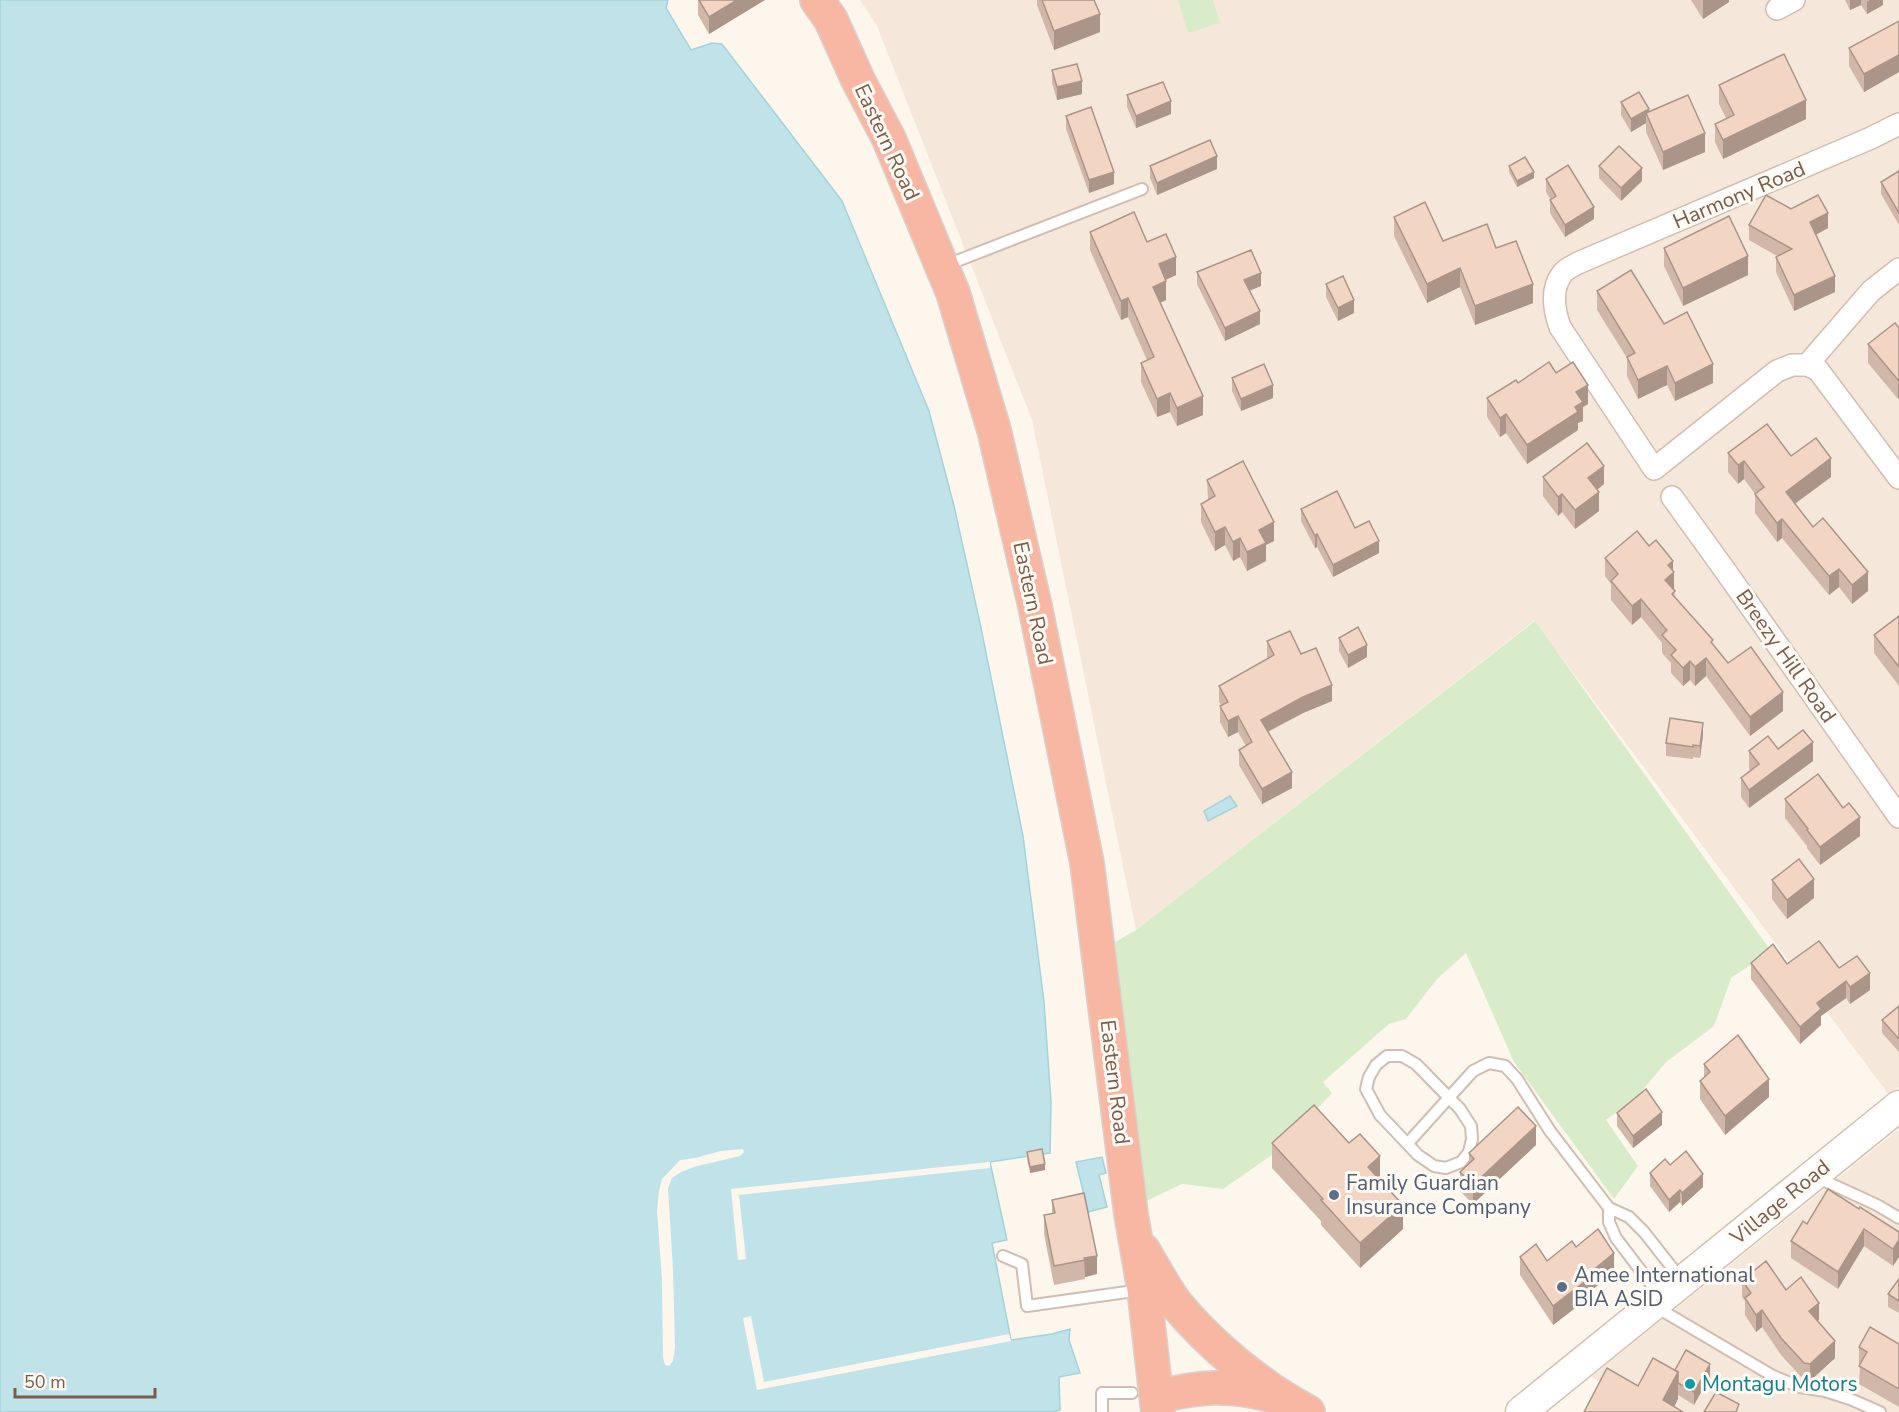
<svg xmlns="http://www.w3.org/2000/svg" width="1899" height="1412" font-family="'Nunito Sans',sans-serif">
	<rect width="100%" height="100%" fill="#fdf6ec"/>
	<g fill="#f5e8da">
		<polygon points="860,0 1899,0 1899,1087 1889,1095 1529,614 1534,621 1136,930 1032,420 877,26"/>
		<polygon points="1899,1129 1899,1412 1653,1412 1591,1377"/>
	</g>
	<g fill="#d8ecc9">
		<polygon points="1178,0 1213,0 1220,23 1188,33"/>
		<polygon points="1535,621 1771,951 1731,978 1714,1026 1666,1062 1636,1098 1606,1120 1638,1166 1614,1199 1514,1062 1466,953 1437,979 1406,1019 1389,1024 1323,1082 1332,1093 1279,1150 1223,1189 1182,1184 1144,1202 1110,945 1136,930"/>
	</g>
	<g fill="#bfe3e8" stroke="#a5d3da" stroke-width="1.5">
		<polygon points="0,0 668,0 666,8 691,50 712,43 722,44 842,201 929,411 954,506 980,623 1023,836 1044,1002 1051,1102 1050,1153 990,1162 1007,1240 992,1243 1011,1340 1052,1334 1070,1329 1069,1340 1080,1373 1059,1377 1060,1410 1053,1412 0,1412"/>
		<polygon points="1230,796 1237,806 1208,821 1204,811"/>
		<polygon points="1102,1157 1106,1173 1099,1175 1107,1207 1088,1212 1076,1162"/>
	</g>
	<g fill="#fdf6ec">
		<polygon points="743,1149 744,1152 740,1156 697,1166 681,1172 672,1178 668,1189 673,1269 675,1347 673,1361 669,1366 665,1365 663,1358 662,1279 657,1211 659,1191 662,1179 680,1160 695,1158 721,1151"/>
		<polygon points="990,1162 990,1168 739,1195 746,1259 738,1260 731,1189"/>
		<polygon points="751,1316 764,1382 1009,1334 1011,1341 757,1390 743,1318"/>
	</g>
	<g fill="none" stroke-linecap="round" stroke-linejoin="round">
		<g stroke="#d1beb0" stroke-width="14">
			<g id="lane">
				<polyline points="944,266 1142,189"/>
				<polygon points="1387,1056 1402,1056 1416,1064 1460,1109 1471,1126 1472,1139 1469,1152 1461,1162 1446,1168 1434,1166 1418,1155 1380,1115 1366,1089 1369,1077 1376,1065"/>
				<polyline points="1408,1143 1473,1071 1489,1063 1505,1066 1517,1079 1550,1131 1609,1208 1629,1217 1644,1232 1681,1279"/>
				<polyline points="1816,1177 1877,1205 1899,1218"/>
				<polyline points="1609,1208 1609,1222 1616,1238 1660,1296"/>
				<polyline points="1003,1256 1022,1264 1027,1306 1141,1290"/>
				<polyline points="1656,1307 1773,1376 1800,1387 1825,1391 1850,1399 1880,1412"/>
				<polyline points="1102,1412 1102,1393 1132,1393"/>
			</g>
		</g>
		<g stroke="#d1beb0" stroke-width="24">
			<g id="street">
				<polyline points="1777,9 1794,0"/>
				<path d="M1899,124L1871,138L1578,263C1573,266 1565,269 1562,274C1550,290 1554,310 1560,327L1654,469L1777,371L1792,365H1807L1818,370L1899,478"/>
				<polyline points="1807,365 1871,291 1899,269"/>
				<polyline points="1672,497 1724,569 1899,817"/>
			</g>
		</g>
		<g stroke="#d6c0b0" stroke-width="33">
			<polyline id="secondary" points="1521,1412 1899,1106"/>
		</g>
		<g stroke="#dad1cd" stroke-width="36">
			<g id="highway">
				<polyline points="817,0 831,20 858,80 889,139 953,293 994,430 1035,606 1087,863 1131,1214 1144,1289 1158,1412"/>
				<path d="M1143,1250C1154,1268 1164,1288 1177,1305C1211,1346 1261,1387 1308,1412"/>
				<path d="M1157,1397C1199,1386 1231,1384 1273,1396"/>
			</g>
		</g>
		<use href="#lane" stroke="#fff" stroke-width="10"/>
		<use href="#street" stroke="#fff" stroke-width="21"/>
		<use href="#secondary" stroke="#fff" stroke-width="30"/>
		<use href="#highway" stroke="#f7b7a3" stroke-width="33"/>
	</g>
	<g fill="#d1b7a8">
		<polygon points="698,0 765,0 709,34 698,15"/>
		<polygon points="1037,0 1094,0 1100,32 1054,50 1037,5"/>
		<polygon points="1691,0 1729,0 1729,2 1703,19"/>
		<polygon points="1845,0 1883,0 1883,5 1867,14 1861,5 1850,10"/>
		<polygon points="1899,21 1899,72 1864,92 1849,66 1849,48"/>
		<polygon points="1052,70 1082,94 1057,100 1052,83"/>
		<polygon points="1719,85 1806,119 1723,159 1715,142 1715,124 1726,118 1719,104"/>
		<polygon points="1127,95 1171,114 1136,128 1127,107"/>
		<polygon points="1621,102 1649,112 1705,152 1663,170 1646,132 1646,123 1631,132 1621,115"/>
		<polygon points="1066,116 1114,184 1089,193 1066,129"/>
		<polygon points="1150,166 1217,169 1157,195 1150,178"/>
		<polygon points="1509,166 1534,178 1517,187 1509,172"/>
		<polygon points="1599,166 1642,181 1621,201 1599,178"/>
		<polygon points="1899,171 1899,225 1881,194 1881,182"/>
		<polygon points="1546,179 1594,219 1565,237 1550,213 1550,200 1551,200 1546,192"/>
		<polygon points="1791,209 1828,228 1815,235 1835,292 1794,311 1776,272 1776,257 1777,256 1749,240 1749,225"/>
		<polygon points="1394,217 1443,241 1496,248 1533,303 1475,325 1460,287 1427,303 1394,236"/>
		<polygon points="1090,232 1147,242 1176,275 1165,280 1166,300 1160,303 1203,415 1177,426 1170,412 1157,417 1141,382 1141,363 1147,360 1128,317 1121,320 1090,250"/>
		<polygon points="1664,248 1748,275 1683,306 1664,266"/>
		<polygon points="1197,272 1261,286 1250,290 1260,324 1225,341 1197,284"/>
		<polygon points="1326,284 1354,313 1338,321 1326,297"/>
		<polygon points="1597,291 1664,324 1713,383 1675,401 1667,385 1638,399 1627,376 1627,358 1597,310"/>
		<polygon points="1899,328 1898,399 1868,363 1868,344"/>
		<polygon points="1556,373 1588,404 1583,407 1583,421 1578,423 1578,430 1527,464 1506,433 1500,437 1487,417 1487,398 1518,383"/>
		<polygon points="1232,378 1273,398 1241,411 1232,391"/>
		<polygon points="1728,453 1791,456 1831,477 1795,504 1813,527 1868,591 1852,604 1839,587 1829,595 1782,538 1777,542 1755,513 1755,494 1744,479 1738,484 1728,472"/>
		<polygon points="1543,477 1604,484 1597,490 1599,511 1575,529 1562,512 1558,516 1543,496"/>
		<polygon points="1207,480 1274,541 1266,545 1266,561 1247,571 1240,557 1233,561 1225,545 1215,551 1201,522 1201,504 1208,500"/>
		<polygon points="1301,509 1355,528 1379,553 1333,577 1317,547 1315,548 1301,521"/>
		<polygon points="1649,546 1673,571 1675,598 1713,645 1728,663 1783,711 1750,736 1706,676 1695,686 1690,680 1683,686 1671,673 1671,663 1662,653 1662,643 1641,617 1632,625 1611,600 1611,584 1605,576 1605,558"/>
		<polygon points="1899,616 1899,686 1874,653 1874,635"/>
		<polygon points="1339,638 1367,657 1348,668 1339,651"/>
		<polygon points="1267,641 1301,654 1332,701 1303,713 1268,732 1292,788 1262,804 1239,765 1239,750 1246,746 1238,732 1228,737 1220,722 1220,706 1221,705 1219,702 1219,686 1268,659 1267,657"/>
		<polygon points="1703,735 1700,758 1693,757 1693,759 1666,756 1666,743"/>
		<polygon points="1778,749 1813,761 1749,808 1741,797 1741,778 1750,771 1749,769 1749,751"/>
		<polygon points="1785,799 1860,836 1820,865 1807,848 1807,846 1785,818"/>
		<polygon points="1772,880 1814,898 1787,919 1772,899"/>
		<polygon points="1751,963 1787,964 1839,968 1870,990 1850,1004 1846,998 1821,1016 1821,1025 1800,1044 1751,979"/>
		<polygon points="1899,1006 1899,1052 1882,1033 1882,1020"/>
		<polygon points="1704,1064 1769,1097 1725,1135 1700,1099 1700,1081 1704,1077"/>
		<polygon points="1617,1113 1662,1125 1633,1148 1617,1126"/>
		<polygon points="1272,1143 1380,1180 1403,1229 1360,1268 1321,1225 1321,1221 1272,1168"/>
		<polygon points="1536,1145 1473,1204 1460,1191 1460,1172 1469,1164 1469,1153"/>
		<polygon points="1027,1152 1045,1170 1030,1173 1027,1159"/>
		<polygon points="1670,1165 1703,1187 1682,1206 1680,1202 1669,1212 1650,1186 1650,1173"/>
		<polygon points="1052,1200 1097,1274 1085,1277 1085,1279 1054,1285 1044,1234 1044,1215 1052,1214"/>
		<polygon points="1859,1209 1899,1232 1899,1257 1893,1266 1864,1246 1838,1289 1791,1258 1791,1241 1807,1224"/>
		<polygon points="1576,1247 1614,1272 1587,1294 1587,1299 1553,1325 1520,1275 1520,1257 1547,1261"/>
		<polygon points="1899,1279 1899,1313 1888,1307 1888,1294"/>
		<polygon points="1742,1280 1786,1290 1819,1320 1817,1321 1835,1358 1810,1381 1804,1380 1781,1355 1762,1327 1756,1332 1745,1315 1745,1301 1742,1297"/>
		<polygon points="1899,1344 1899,1407 1859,1384 1860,1365 1859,1365 1859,1347"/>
		<polygon points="1675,1370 1710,1376 1694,1405 1678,1395 1678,1399 1674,1407 1638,1386"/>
	</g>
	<g fill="#aa9588">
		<polygon points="737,0 765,0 709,34 709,17"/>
		<polygon points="1703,0 1729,0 1729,2 1703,19"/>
		<polygon points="1850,0 1861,0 1861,5 1850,10"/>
		<polygon points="1870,0 1883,0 1883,5 1867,14 1867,2"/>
		<polygon points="1100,14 1100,32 1054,50 1054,31"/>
		<polygon points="1899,55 1899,72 1864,92 1864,74"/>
		<polygon points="1082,81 1082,94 1057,100 1057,87"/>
		<polygon points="1806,100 1806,119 1723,159 1723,140"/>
		<polygon points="1171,101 1171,114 1136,128 1136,116"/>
		<polygon points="1649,109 1649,119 1646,113 1646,123 1631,132 1631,119"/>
		<polygon points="1705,133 1705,152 1663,170 1663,152"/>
		<polygon points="1217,156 1217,169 1157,195 1157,183"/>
		<polygon points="1642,168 1642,181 1621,201 1621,188"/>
		<polygon points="1114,172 1114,184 1089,193 1089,180"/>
		<polygon points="1534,172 1534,178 1517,187 1517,181"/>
		<polygon points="1594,207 1594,219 1565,237 1565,225"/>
		<polygon points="1828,213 1828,228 1810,238 1810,222"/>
		<polygon points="1748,256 1748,275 1683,306 1683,288"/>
		<polygon points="1176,257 1176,275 1159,283 1159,264"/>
		<polygon points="1460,268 1460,287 1427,303 1427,284"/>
		<polygon points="1261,273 1261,286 1244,293 1244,280"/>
		<polygon points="1835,276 1835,292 1794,311 1794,295"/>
		<polygon points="1166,281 1166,300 1153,306 1153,287"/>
		<polygon points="1533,284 1533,303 1475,325 1475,306"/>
		<polygon points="1128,298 1128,317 1121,320 1121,301"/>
		<polygon points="1354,300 1354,313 1338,321 1338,308"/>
		<polygon points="1260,311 1260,324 1225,341 1225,328"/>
		<polygon points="1713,364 1713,383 1675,401 1675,383"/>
		<polygon points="1667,366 1667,385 1638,399 1638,380"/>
		<polygon points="1899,379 1899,398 1898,399 1898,380"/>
		<polygon points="1273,385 1273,398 1241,411 1241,399"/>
		<polygon points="1588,385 1588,404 1583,407 1583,421 1578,423 1578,430 1527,464 1527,445 1576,392"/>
		<polygon points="1170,393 1170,412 1157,417 1157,399"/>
		<polygon points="1203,396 1203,415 1177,426 1177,408"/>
		<polygon points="1506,414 1506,433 1500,437 1500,418"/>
		<polygon points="1831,458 1831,477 1786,510 1786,492"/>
		<polygon points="1744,461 1744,479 1738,484 1738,465"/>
		<polygon points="1604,466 1604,484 1588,497 1588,478"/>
		<polygon points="1599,492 1599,511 1575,529 1575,510"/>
		<polygon points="1562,494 1562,512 1558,516 1558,497"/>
		<polygon points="1782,519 1782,538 1777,542 1777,523"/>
		<polygon points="1274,522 1274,541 1266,545 1266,561 1247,571 1247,552 1259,530"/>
		<polygon points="1225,527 1225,545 1215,551 1215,532"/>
		<polygon points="1317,534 1317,547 1315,548 1315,536"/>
		<polygon points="1240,538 1240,557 1233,561 1233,542"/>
		<polygon points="1379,541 1379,553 1333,577 1333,565"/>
		<polygon points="1673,561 1673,573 1674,572 1674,591 1665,580 1668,565"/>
		<polygon points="1839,569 1839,587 1829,595 1829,576"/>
		<polygon points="1868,572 1868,591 1852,604 1852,585"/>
		<polygon points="1641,599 1641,617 1632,625 1632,606"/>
		<polygon points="1367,645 1367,657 1348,668 1348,655"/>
		<polygon points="1706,658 1706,676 1695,686 1695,667"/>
		<polygon points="1690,661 1690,680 1683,686 1683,668"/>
		<polygon points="1332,685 1332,701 1303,713 1261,735 1261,720 1303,697"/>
		<polygon points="1783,692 1783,711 1750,736 1750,717"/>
		<polygon points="1238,716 1238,732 1228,737 1228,721"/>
		<polygon points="1703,723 1703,735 1700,758 1700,746"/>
		<polygon points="1813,742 1813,761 1749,808 1749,790"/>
		<polygon points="1292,772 1292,788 1262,804 1262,789"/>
		<polygon points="1860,817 1860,836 1820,865 1820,847"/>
		<polygon points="1814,879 1814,898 1787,919 1787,900"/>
		<polygon points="1870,973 1870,990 1850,1004 1850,987"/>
		<polygon points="1846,981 1846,998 1821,1016 1821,1025 1800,1044 1800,1027 1817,1003"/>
		<polygon points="1769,1079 1769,1097 1725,1135 1725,1116"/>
		<polygon points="1662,1112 1662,1125 1633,1148 1633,1136"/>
		<polygon points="1536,1126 1536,1145 1473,1204 1473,1185"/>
		<polygon points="1380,1156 1380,1181 1368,1167"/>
		<polygon points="1045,1164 1045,1170 1030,1173 1030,1167"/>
		<polygon points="1703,1174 1703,1187 1682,1206 1682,1193"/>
		<polygon points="1680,1190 1680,1202 1669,1212 1669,1200"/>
		<polygon points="1403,1205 1403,1229 1360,1268 1360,1243"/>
		<polygon points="1864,1229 1864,1246 1838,1289 1838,1272"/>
		<polygon points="1899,1240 1899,1257 1893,1266 1893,1249"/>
		<polygon points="1614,1253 1614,1272 1587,1294 1587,1299 1553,1325 1553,1306 1585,1277"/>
		<polygon points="1097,1256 1097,1274 1085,1277 1084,1258"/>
		<polygon points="1819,1303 1819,1320 1809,1328 1809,1311"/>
		<polygon points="1762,1310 1762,1327 1756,1332 1756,1315"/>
		<polygon points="1835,1341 1835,1358 1810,1381 1810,1364"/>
		<polygon points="1710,1364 1710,1376 1694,1405 1694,1392"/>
		<polygon points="1678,1372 1678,1399 1671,1412 1663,1400"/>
	</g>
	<g fill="#f3d5c3" stroke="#aa9588" stroke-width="1.5">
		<polygon points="699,0 737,0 709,17"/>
		<polygon points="1042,0 1094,0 1100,14 1054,31"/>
		<polygon points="1899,21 1899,55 1864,74 1849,48"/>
		<polygon points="1784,54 1806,100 1723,140 1715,124 1734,115 1719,85"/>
		<polygon points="1077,64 1082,81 1057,87 1052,70"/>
		<polygon points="1163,82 1171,101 1136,116 1127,95"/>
		<polygon points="1639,92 1649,109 1631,119 1621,102"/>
		<polygon points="1688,95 1705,133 1663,152 1646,113"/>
		<polygon points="1091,107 1114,172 1089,180 1066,116"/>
		<polygon points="1210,140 1217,156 1157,183 1150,166"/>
		<polygon points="1619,146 1642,168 1621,188 1599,166"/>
		<polygon points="1525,157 1534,172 1517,181 1509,166"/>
		<polygon points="1568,165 1594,207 1565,225 1550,200 1556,196 1546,179"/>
		<polygon points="1899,171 1899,213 1881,182"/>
		<polygon points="1766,195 1791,209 1818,195 1828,213 1810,222 1835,276 1794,295 1776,257 1792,249 1749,225"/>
		<polygon points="1425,202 1443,241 1487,224 1496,248 1516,241 1533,284 1475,306 1460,268 1427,284 1394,217"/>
		<polygon points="1134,212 1147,242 1166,234 1176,257 1159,264 1166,281 1153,287 1203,396 1177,408 1170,393 1157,399 1141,363 1154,357 1128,298 1121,301 1090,232"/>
		<polygon points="1729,216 1748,256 1683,288 1664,248"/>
		<polygon points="1251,250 1261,273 1244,280 1260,311 1225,328 1197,272"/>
		<polygon points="1631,270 1664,324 1687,312 1713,364 1675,383 1667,366 1638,380 1627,357 1635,353 1597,291"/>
		<polygon points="1343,276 1354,300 1338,308 1326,284"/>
		<polygon points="1895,323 1899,328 1899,379 1898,380 1868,344"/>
		<polygon points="1549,362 1556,373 1573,362 1588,385 1576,392 1583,402 1575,407 1578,412 1527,445 1506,414 1500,418 1487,398 1516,380 1518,383"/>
		<polygon points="1264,364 1273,385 1241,399 1232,378"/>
		<polygon points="1767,424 1791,456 1816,438 1831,458 1786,492 1813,527 1823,518 1868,572 1852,585 1839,569 1829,576 1782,519 1777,523 1755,494 1764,487 1744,461 1738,465 1728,453"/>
		<polygon points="1587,443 1604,466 1588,478 1599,492 1575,510 1562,494 1558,497 1543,477"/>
		<polygon points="1243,461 1274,522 1259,530 1266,543 1247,552 1240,538 1233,542 1225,527 1215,532 1201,504 1215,496 1207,480"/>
		<polygon points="1337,491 1355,528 1369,521 1379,541 1333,565 1317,534 1315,536 1301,509"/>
		<polygon points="1637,531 1649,546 1656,540 1673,561 1668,565 1674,572 1665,580 1675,591 1672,594 1713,640 1711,642 1728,663 1751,647 1783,692 1750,717 1706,658 1695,667 1690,661 1683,668 1671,655 1676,650 1662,635 1667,630 1664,627 1641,599 1632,606 1611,581 1618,574 1605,558"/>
		<polygon points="1899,616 1899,667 1874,635"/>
		<polygon points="1358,627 1367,645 1348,655 1339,638"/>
		<polygon points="1290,631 1301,654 1316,648 1332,685 1303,697 1261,720 1292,772 1262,789 1239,750 1252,742 1238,716 1228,721 1220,706 1228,702 1219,686 1274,655 1267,641"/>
		<polygon points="1670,718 1703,723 1700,746 1693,745 1693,747 1666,743"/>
		<polygon points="1803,730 1813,742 1749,790 1741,778 1759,764 1749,751 1768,736 1778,749"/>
		<polygon points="1818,774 1843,808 1849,803 1860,817 1820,847 1807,830 1808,829 1785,799"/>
		<polygon points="1799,859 1814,879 1787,900 1772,880"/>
		<polygon points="1819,941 1839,968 1857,956 1870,973 1850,987 1846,981 1817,1003 1821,1009 1800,1027 1751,963 1773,944 1787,964"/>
		<polygon points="1899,1006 1899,1039 1882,1020"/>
		<polygon points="1738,1035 1769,1079 1725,1116 1700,1081 1710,1072 1704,1064"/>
		<polygon points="1646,1089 1662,1112 1633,1136 1617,1113"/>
		<polygon points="1314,1105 1349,1143 1360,1134 1380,1156 1368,1167 1403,1205 1360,1243 1321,1200 1323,1199 1272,1143"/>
		<polygon points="1518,1107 1536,1126 1473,1185 1460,1172 1474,1159 1469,1153"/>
		<polygon points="1042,1149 1045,1164 1030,1167 1027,1152"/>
		<polygon points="1686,1151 1703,1174 1682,1193 1680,1190 1669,1200 1650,1173 1665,1159 1670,1165"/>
		<polygon points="1828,1189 1859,1209 1860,1207 1899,1232 1899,1240 1893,1249 1864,1229 1838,1272 1791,1241 1803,1221 1807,1224"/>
		<polygon points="1084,1193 1097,1256 1084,1258 1085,1260 1054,1266 1044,1215 1055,1213 1052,1200"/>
		<polygon points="1598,1229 1614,1253 1585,1277 1587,1280 1553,1306 1520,1257 1536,1244 1547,1261 1572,1241 1576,1247"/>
		<polygon points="1766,1261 1786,1290 1801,1277 1819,1303 1809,1311 1835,1341 1810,1364 1804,1363 1781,1338 1762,1310 1756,1315 1745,1298 1751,1293 1742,1280"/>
		<polygon points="1899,1279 1899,1301 1888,1294"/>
		<polygon points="1870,1327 1899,1344 1899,1389 1859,1366 1867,1352 1859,1347"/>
		<polygon points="1686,1350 1710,1364 1694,1392 1678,1383 1678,1372 1675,1370"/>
		<polygon points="1653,1358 1678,1372 1663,1400 1683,1412 1584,1412 1607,1368 1638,1386"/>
		<polygon points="1716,1392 1739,1404 1736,1412 1704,1412"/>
	</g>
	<g fill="#5c6f8a" stroke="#fffaf3" stroke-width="2">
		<circle cx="1334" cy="1195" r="6"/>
		<circle cx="1562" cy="1287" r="6"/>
	</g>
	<circle fill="#0f9aa8" stroke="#fffaf3" stroke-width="2" cx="1690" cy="1384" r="6"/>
	<g text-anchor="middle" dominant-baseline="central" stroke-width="6" stroke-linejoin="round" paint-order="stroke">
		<g font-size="21" fill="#7a5c4d" stroke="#fffaf3">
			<text transform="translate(887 142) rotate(65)">Eastern Road</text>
			<text transform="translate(1739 195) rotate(-23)">Harmony Road</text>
			<text transform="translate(1033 603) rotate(78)">Eastern Road</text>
			<text transform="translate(1786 656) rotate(55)">Breezy Hill Road</text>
			<text transform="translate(1115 1082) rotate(83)">Eastern Road</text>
			<text transform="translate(1780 1202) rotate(-39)">Village Road</text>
		</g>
		<g font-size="21" fill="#4e5e75" stroke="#fffaf3" text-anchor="start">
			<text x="1346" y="1183">Family Guardian<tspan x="1346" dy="24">Insurance Company</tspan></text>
			<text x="1574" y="1275">Amee International<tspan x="1574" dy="24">BIA ASID</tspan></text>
		</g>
		<g font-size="21" fill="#0d838f" stroke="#fffaf3" text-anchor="start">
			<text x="1702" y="1384">Montagu Motors</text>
		</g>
	</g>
	<path d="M15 1388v9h140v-9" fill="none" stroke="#7a5c4d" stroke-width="3"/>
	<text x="24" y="1388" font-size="18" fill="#7a5c4d" stroke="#fffaf3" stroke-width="4.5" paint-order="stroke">50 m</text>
</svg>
